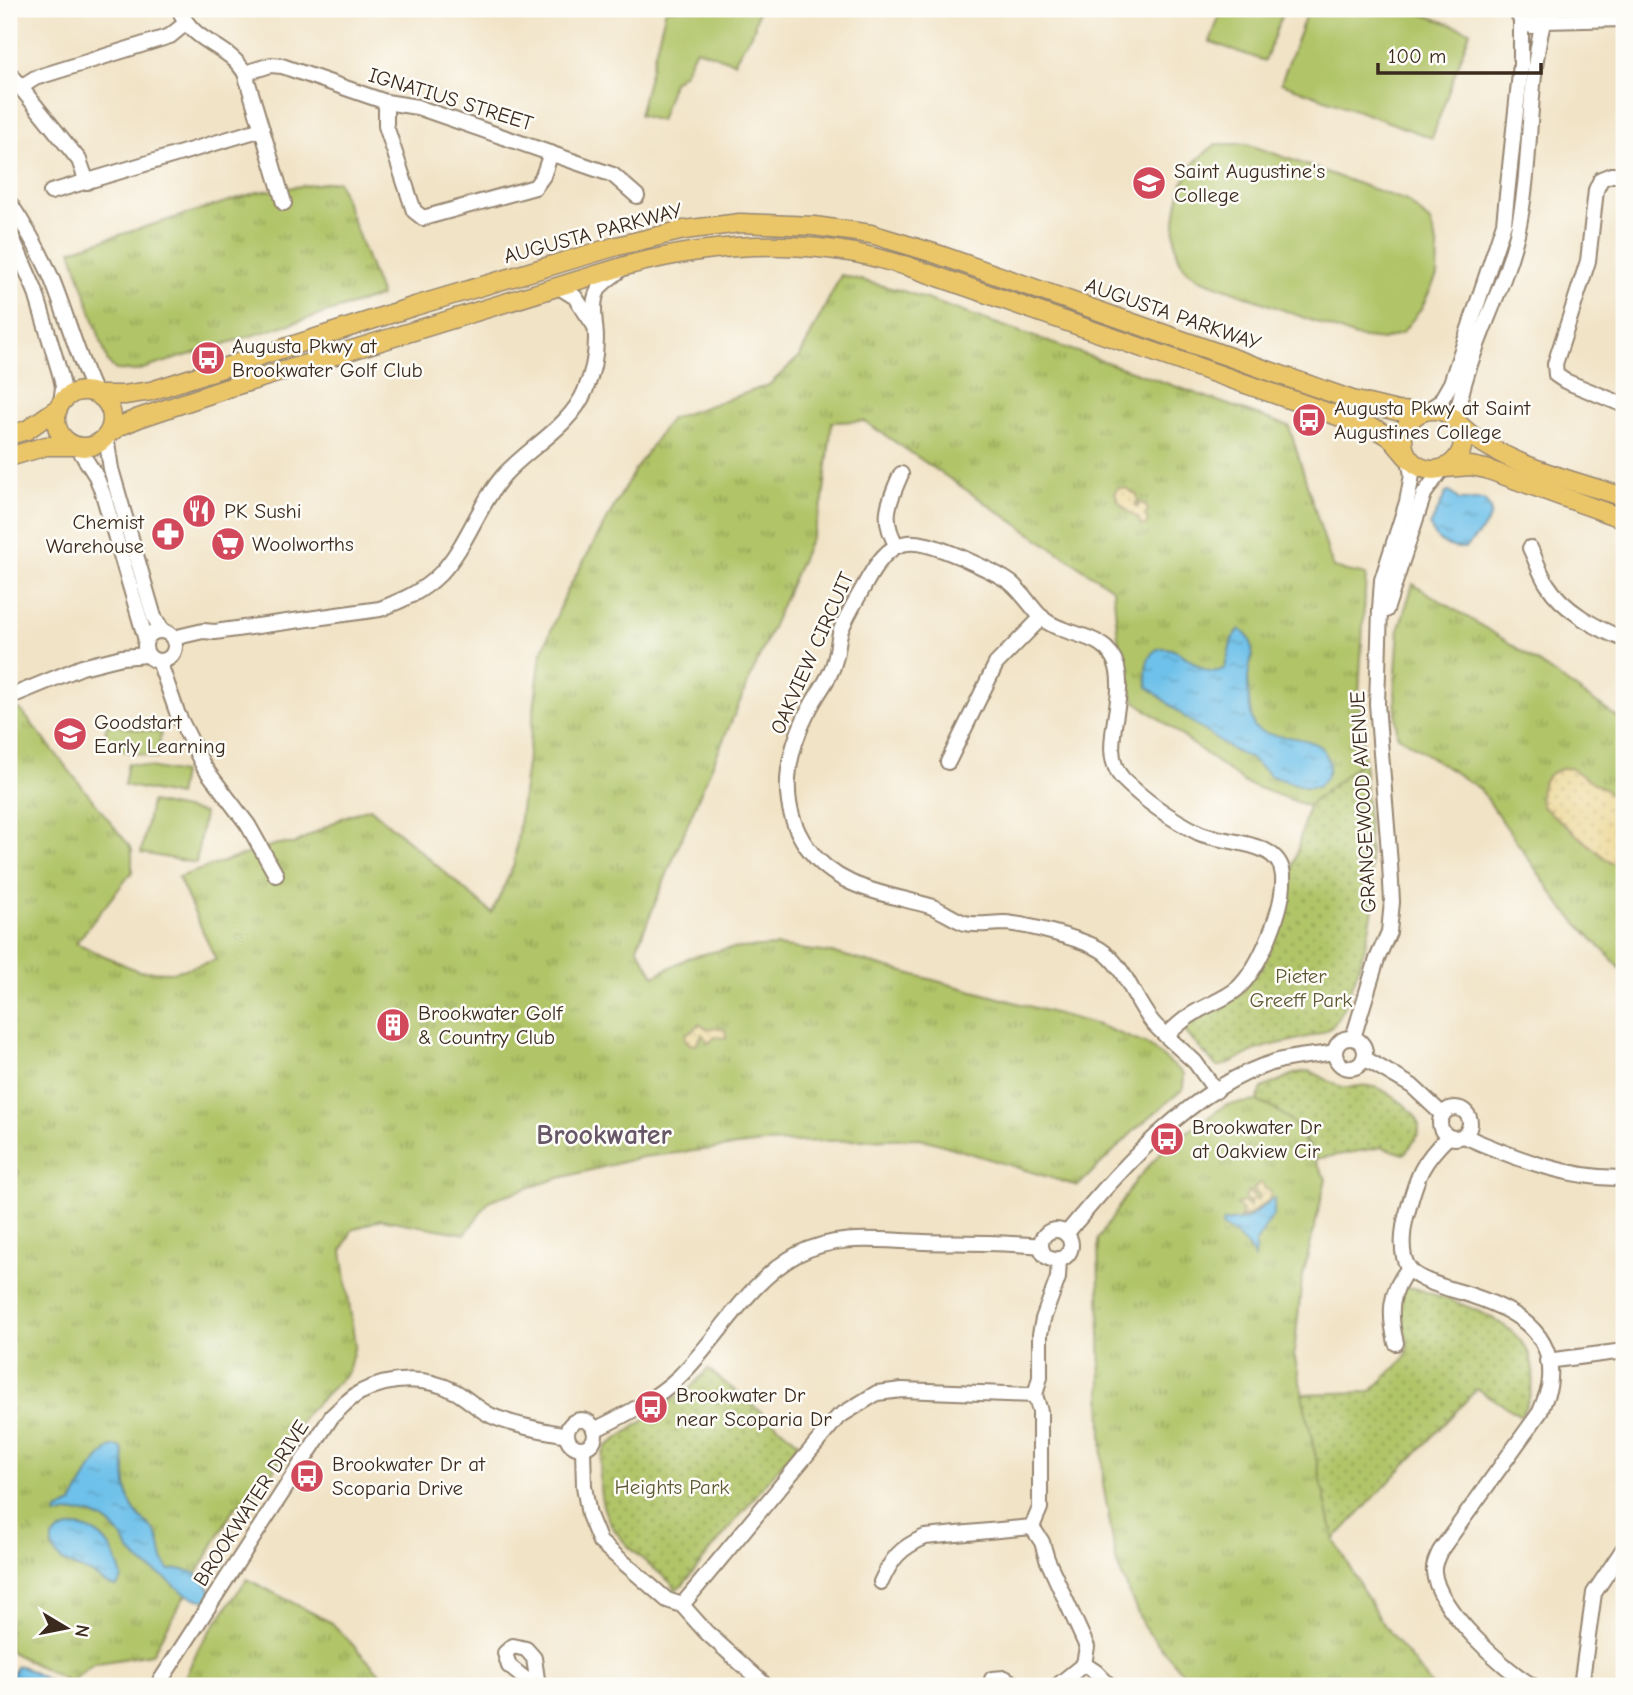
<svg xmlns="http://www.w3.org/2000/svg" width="1633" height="1695" font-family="'Comic Neue',sans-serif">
	<defs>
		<pattern id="grass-tufts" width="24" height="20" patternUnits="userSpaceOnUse" patternTransform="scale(1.75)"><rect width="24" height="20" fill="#b1c468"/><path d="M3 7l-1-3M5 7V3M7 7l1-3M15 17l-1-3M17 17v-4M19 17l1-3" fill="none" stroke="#919f55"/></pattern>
		<pattern id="sand-dots" width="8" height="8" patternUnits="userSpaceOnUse" patternTransform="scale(1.75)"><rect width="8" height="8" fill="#eeda9e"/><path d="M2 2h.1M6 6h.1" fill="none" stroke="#cdbb88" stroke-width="1.8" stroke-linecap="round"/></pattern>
		<pattern id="park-dots" width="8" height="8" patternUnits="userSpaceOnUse" patternTransform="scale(1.75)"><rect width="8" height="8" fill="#b1c468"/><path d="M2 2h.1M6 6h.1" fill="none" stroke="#919f55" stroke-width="1.8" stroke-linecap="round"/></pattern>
		<pattern id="water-ripples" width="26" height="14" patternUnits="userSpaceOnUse" patternTransform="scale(1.75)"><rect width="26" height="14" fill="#6ec1ea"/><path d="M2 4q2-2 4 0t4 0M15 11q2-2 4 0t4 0" fill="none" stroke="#5c9dbd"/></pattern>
	</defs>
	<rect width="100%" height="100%" fill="#fdfcf7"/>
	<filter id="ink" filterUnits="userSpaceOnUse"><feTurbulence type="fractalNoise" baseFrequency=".0143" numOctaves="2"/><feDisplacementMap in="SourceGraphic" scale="14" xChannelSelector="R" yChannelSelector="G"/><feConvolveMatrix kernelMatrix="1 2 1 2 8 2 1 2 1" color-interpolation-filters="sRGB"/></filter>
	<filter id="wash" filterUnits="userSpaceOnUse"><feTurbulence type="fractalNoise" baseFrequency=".00686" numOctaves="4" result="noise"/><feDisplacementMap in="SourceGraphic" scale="28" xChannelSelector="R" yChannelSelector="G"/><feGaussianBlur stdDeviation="1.57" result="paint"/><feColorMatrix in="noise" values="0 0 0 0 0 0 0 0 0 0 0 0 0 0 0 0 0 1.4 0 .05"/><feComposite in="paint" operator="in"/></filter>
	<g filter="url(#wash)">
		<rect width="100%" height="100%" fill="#f1e3c6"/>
		<g fill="url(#grass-tufts)" stroke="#767743" stroke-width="2">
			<polygon points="338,181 381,296 136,371 116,370 108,363 71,250 258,192"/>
			<polygon points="841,275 906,292 1289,426 1333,568 1366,575 1359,693 1364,760 1308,806 1245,783 1135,701 1120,656 1113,589 864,421 832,422 823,500 814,531 702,789 637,947 654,976 688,958 724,949 776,946 838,954 1098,1025 1148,1045 1184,1074 1183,1089 1137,1128 1078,1186 920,1138 763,1143 642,1157 556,1179 490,1200 465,1234 381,1219 352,1230 342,1251 355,1345 348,1372 304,1416 266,1484 234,1508 152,1654 93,1664 70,1682 9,1651 9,1191 19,1172 9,1164 9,711 20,709 132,849 132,872 76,943 138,971 174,972 216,960 178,877 277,844 294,844 344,817 370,808 492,913 514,864 541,655 566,593 634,471 670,419 769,385 800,356"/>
			<polygon points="1413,584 1505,640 1624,722 1624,972 1562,907 1480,789 1397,735 1395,687 1399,628"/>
			<polygon points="1257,1101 1282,1111 1292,1121 1326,1179 1302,1280 1294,1354 1334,1540 1380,1620 1432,1686 1194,1686 1143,1626 1117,1564 1103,1484 1098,1239 1136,1180 1167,1146 1226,1105"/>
			<polygon points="247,1579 332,1623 392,1686 181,1686 199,1647"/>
		</g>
		<g fill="url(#sand-dots)" stroke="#94825e" stroke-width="2">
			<path d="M1118,488H1125L1137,495L1138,500L1135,505L1137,507L1140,503L1146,505L1148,511L1145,515L1148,520L1146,525H1141L1138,518C1127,511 1118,505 1115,492Z"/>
			<path d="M1570,768L1607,791L1624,808V861L1611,863L1542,806C1536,784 1547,769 1570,768Z"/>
			<polygon points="699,1024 708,1029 716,1027 726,1030 726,1038 715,1037 709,1043 702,1034 696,1045 690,1044 685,1039 686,1033 692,1031"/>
			<polygon points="1258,1183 1263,1184 1265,1189 1271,1190 1269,1200 1249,1215 1240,1218 1242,1212 1237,1204 1242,1202 1249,1206 1251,1201 1247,1202 1245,1197 1249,1191 1255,1199 1259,1199 1260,1196 1253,1190"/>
		</g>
		<g fill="url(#park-dots)" stroke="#767743" stroke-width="2">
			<path d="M1364,760L1373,908C1370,932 1348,1015 1329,1029C1318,1037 1278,1043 1262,1048C1246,1052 1233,1065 1217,1067L1185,1032L1187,1025L1236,996L1281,917L1308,806Z"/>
			<path d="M1308,1071C1322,1074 1330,1085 1343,1087C1351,1089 1361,1084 1370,1086C1384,1088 1417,1110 1419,1125C1420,1136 1411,1146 1404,1154L1382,1147L1316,1159C1298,1126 1293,1116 1257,1101L1262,1088L1297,1073Z"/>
			<path d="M1405,1287L1414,1288C1473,1308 1567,1331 1521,1416L1477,1389L1334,1540L1302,1394L1370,1392L1405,1358C1417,1334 1384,1310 1405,1287Z"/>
			<path d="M708,1369L799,1443L682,1586L675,1590L670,1582C635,1552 598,1530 600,1479C600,1467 600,1458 606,1447L690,1388Z"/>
		</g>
		<g fill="#b1c468" stroke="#767743" stroke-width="2">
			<polygon points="666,9 758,9 754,29 734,62 696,49 684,73 673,82 660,121 639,115"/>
			<polygon points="1222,9 1284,9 1265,61 1210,42"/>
			<polygon points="1308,9 1408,9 1470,31 1432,138 1281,83"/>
			<path d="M1216,144H1247L1407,201L1430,222L1438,248L1437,276L1421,309L1402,333L1383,340L1356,337L1200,279C1196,276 1190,273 1186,269C1166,247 1176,194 1189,170C1194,160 1207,152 1216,144Z"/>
			<polygon points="107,724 161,733 157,758 103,746"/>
			<polygon points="128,763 182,773 178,796 124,785"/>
			<polygon points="151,802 204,813 196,863 141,853"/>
		</g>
		<g fill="url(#water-ripples)" stroke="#547684" stroke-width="2">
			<path d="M1449,491L1459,500H1483C1504,515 1476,536 1465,548C1447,549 1436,542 1430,526L1446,493Z"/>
			<path d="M1240,629C1262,646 1248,659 1248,681C1248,696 1250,713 1254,727C1273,744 1323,728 1329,763C1330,773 1325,781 1317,787H1305L1271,776L1251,759L1234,751L1186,718L1148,687C1143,667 1148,639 1176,651C1192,658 1206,680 1225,668L1232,639Z"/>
			<path d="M1274,1198V1214L1255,1243V1260C1250,1245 1235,1234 1222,1226L1223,1222L1247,1219Z"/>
			<path d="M115,1446L122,1448C128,1467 122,1487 132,1506C137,1518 151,1524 157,1535C163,1547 159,1560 170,1570C192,1567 204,1575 213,1595L209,1601C183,1598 181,1588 162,1576C152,1570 143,1566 135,1557C128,1550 125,1542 119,1534C102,1513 81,1508 56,1516L57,1511L72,1504L91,1468L108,1449Z"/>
			<path d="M74,1527C104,1528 116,1552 122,1578L117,1587C105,1586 101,1578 92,1574C75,1566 49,1562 52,1538L62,1530Z"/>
			<polygon points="21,1666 59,1686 9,1686 9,1681 16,1667"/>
		</g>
	</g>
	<g filter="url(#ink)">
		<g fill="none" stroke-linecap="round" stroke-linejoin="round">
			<g stroke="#968672" stroke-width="18">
				<g id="minor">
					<path d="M179,9C194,45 227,43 245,73L284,203"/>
					<polyline points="1515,9 1521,20 1532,26 1545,21 1551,9"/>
					<polyline points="1545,21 1624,19"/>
					<polyline points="9,73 79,160 87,182"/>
					<polyline points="245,73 271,65 282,66 386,102 417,107 613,175 637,196"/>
					<polyline points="21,87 35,78 170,36 186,23"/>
					<polyline points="386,102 386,126 414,211 423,218 535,187 543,176 551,153"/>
					<polyline points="1624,175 1611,175 1601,179 1596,190 1588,261 1555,364 1556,375 1565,381 1624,405"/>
					<polyline points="51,192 262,129"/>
					<path d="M9,202C25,226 40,251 51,277C67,316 77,356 95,393"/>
					<polyline points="9,231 35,290 61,377 63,387 61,404"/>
					<polyline points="559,287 575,297 594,325"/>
					<polyline points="1428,410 1440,402 1451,383 1504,223 1521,64 1521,20"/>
					<path d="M1456,421C1465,355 1502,297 1517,234C1533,164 1526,92 1543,23"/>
					<polyline points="106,436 111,469 154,617 162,630"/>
					<polyline points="77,446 96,476 103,494 146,640"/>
					<path d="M897,546C880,518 889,502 901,474"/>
					<path d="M1530,548C1536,560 1540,573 1547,584C1562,609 1597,629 1624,639"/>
					<polyline points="1386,610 1424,494 1442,469"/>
					<circle cx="160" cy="646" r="15"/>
					<path d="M173,638L203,631L215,632L380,609C403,600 422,592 440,574C467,546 478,505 504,475C529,447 570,427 585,391C592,375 596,356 596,339C596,322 589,301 601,286C606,280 615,275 621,269"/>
					<polyline points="159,661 178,715 204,767 248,825 276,875"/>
					<polyline points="9,697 82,667 122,657 147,655"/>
					<polyline points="948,762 996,664 1042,617"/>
					<path d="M1166,1036C1161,1031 1154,1025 1150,1019C1133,997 1124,965 1101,950C1083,939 1025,924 1004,923C991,923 977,926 965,923C953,919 942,910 930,906C884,893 837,889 807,847C773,799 789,741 818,694C825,683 832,673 835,660C838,650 838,639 841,630C847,615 855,602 863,588C892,533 908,535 963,558C979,566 996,572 1011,583C1023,593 1031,607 1042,618C1065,638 1107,631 1117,667C1127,703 1097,751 1123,779C1145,801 1171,819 1199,833C1223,844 1281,839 1283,876C1285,907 1260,968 1237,989C1225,999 1209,1004 1196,1012C1185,1018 1175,1027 1166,1036L1195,1062L1216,1091"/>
					<circle cx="1350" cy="1053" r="15"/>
					<polyline points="1353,1038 1377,959 1389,932 1392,902 1390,864 1377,704 1380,609 1382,580 1407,502 1412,475 1409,460"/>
					<polyline points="1364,1058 1412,1086 1443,1115"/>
					<circle cx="1455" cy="1123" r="15"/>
					<path d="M1464,1136C1514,1158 1569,1179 1624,1178"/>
					<path d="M1448,1137C1422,1162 1417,1176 1408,1210C1403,1226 1399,1252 1408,1267C1415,1279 1438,1285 1450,1289C1497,1302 1560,1324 1549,1387C1547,1395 1543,1404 1540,1412L1440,1551C1437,1558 1433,1564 1434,1572C1437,1608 1503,1669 1533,1686"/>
					<circle cx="1056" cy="1245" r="15"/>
					<path d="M1066,1234C1119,1170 1193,1086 1275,1062C1294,1056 1315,1056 1334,1052"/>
					<polyline points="1059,1259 1058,1278 1043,1319 1040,1334 1040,1377 1035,1395 1040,1411 1040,1508 1032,1527 1042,1542 1047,1559 1087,1647 1084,1664 1096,1672 1110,1686"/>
					<path d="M1396,1343C1389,1314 1389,1292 1409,1268"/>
					<polyline points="1547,1361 1624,1351"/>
					<circle cx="581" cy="1434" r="14"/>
					<path d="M594,1430C625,1415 655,1400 680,1376C720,1337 748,1281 798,1254C839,1233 880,1241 924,1242C963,1243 1002,1242 1041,1246"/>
					<polyline points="583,1449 584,1486 589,1515 600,1542 667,1600 682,1605 706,1632 766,1686"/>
					<path d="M881,1582C892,1558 900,1548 925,1537L1032,1527"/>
					<polyline points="682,1605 838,1417 877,1393 902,1390 1035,1395"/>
					<path d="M157,1686L332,1416C341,1408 350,1397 361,1392C390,1377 427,1376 456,1392C468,1399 479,1410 492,1416C515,1426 542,1430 566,1435"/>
					<polyline points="534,1686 509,1666 505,1653 513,1646 526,1649 534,1658 538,1686"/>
					<polyline points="992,1686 992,1679 1005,1678 1017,1686"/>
					<polyline points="1057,1686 1084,1664"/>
					<polyline points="1581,1686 1594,1593 1624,1548"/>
				</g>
			</g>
			<g stroke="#968672" stroke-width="21">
				<g id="major">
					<circle cx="84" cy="419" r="28"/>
					<polyline points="99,395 124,395 151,391 415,306 617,246 684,230 740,223 814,226 871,234 934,253 1352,400 1397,411 1422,412"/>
					<circle cx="1433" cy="440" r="30"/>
					<path d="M1458,423C1496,463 1572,480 1624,497"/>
					<path d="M108,434L120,426L139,418L228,388L625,266C700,246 777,239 855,253C872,256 890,262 907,266L1378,430L1390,437L1407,457"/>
					<polyline points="9,435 27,430 58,408"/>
					<polyline points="9,457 46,446 74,446"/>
					<polyline points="1445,468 1471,466 1486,469 1624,519"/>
				</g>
			</g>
			<use href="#minor" stroke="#fff" stroke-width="14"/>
			<use href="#major" stroke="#ebc669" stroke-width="18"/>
		</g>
	</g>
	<defs>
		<g id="school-disc" transform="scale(1.75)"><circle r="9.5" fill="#d1495b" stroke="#fdfcf7"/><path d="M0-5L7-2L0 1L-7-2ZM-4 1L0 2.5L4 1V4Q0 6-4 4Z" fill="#fff"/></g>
		<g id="bus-disc" transform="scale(1.75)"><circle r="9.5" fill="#d1495b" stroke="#fdfcf7"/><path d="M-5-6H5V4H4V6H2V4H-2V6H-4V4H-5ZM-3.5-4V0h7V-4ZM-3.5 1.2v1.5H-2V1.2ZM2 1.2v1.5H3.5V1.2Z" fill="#fff"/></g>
		<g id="restaurant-disc" transform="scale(1.75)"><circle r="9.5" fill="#d1495b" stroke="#fdfcf7"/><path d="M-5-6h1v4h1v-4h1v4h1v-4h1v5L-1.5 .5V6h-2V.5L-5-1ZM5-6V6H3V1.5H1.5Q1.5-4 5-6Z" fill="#fff"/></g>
		<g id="pharmacy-disc" transform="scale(1.75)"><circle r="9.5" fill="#d1495b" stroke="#fdfcf7"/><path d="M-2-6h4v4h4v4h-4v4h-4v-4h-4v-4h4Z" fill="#fff"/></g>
		<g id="supermarket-disc" transform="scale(1.75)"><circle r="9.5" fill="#d1495b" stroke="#fdfcf7"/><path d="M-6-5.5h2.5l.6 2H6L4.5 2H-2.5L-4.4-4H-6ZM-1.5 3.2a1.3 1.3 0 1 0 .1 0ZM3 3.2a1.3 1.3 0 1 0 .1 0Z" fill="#fff"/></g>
		<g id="building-disc" transform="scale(1.75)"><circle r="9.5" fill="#d1495b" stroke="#fdfcf7"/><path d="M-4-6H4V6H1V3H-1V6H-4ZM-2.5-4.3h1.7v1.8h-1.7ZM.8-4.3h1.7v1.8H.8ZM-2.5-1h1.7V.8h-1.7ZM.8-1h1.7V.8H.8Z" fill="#fff"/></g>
	</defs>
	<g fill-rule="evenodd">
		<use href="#school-disc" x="1149" y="183"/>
		<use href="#bus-disc" x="208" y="358"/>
		<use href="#bus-disc" x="1309" y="420"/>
		<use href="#restaurant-disc" x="199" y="511"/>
		<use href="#pharmacy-disc" x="168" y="534"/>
		<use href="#supermarket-disc" x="228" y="544"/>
		<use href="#school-disc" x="70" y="734"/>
		<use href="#building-disc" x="393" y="1025"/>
		<use href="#bus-disc" x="1167" y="1139"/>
		<use href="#bus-disc" x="651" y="1407"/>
		<use href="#bus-disc" x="307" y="1476"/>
	</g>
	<g text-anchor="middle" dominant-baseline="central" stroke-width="5" stroke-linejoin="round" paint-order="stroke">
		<g font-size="21" fill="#3b2a1e" stroke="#fdfcf7">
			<text transform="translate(451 99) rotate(17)">IGNATIUS STREET</text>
			<text transform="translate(593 233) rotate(-15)">AUGUSTA PARKWAY</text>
			<text transform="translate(1173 314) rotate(19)">AUGUSTA PARKWAY</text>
			<text transform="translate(812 653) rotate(-66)">OAKVIEW CIRCUIT</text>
			<text transform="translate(1363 802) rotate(-93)">GRANGEWOOD AVENUE</text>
			<text transform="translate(251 1503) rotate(-57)">BROOKWATER DRIVE</text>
		</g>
		<g font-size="21" fill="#3b2a1e" stroke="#fdfcf7" text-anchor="start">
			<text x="1174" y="171">Saint Augustine's<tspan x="1174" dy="24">College</tspan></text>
			<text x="232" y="346">Augusta Pkwy at<tspan x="232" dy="24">Brookwater Golf Club</tspan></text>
			<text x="1334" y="408">Augusta Pkwy at Saint<tspan x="1334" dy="24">Augustines College</tspan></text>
			<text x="224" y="511">PK Sushi</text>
			<text x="144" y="522" text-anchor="end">Chemist<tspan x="144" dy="24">Warehouse</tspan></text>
			<text x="252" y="544">Woolworths</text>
			<text x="94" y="722">Goodstart<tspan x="94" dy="24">Early Learning</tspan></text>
			<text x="418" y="1013">Brookwater Golf<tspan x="418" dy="24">&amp; Country Club</tspan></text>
			<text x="1192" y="1127">Brookwater Dr<tspan x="1192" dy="24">at Oakview Cir</tspan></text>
			<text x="676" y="1395">Brookwater Dr<tspan x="676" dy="24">near Scoparia Dr</tspan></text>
			<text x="332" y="1464">Brookwater Dr at<tspan x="332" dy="24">Scoparia Drive</tspan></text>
		</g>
		<g font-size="21" fill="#5e5834" stroke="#fdfcf7">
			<text x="1301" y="976">Pieter<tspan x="1301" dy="24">Greeff Park</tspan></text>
			<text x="672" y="1487">Heights Park</text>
		</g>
		<g font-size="28" font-weight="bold" fill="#675768" stroke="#fdfcf7">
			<text x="604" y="1135">Brookwater</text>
		</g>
	</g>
	<rect width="1633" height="1695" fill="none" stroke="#fdfcf7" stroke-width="35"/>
	<g transform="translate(66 1628) rotate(100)" stroke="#fdfcf7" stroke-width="5" paint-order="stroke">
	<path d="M0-5L12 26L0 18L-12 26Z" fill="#3b2a1e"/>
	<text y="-10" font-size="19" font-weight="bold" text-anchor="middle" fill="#3b2a1e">N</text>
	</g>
	<path d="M1378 63v10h163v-10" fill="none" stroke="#3b2a1e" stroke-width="3.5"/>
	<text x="1388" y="63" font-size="21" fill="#3b2a1e" stroke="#fdfcf7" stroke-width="5" paint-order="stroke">100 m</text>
</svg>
